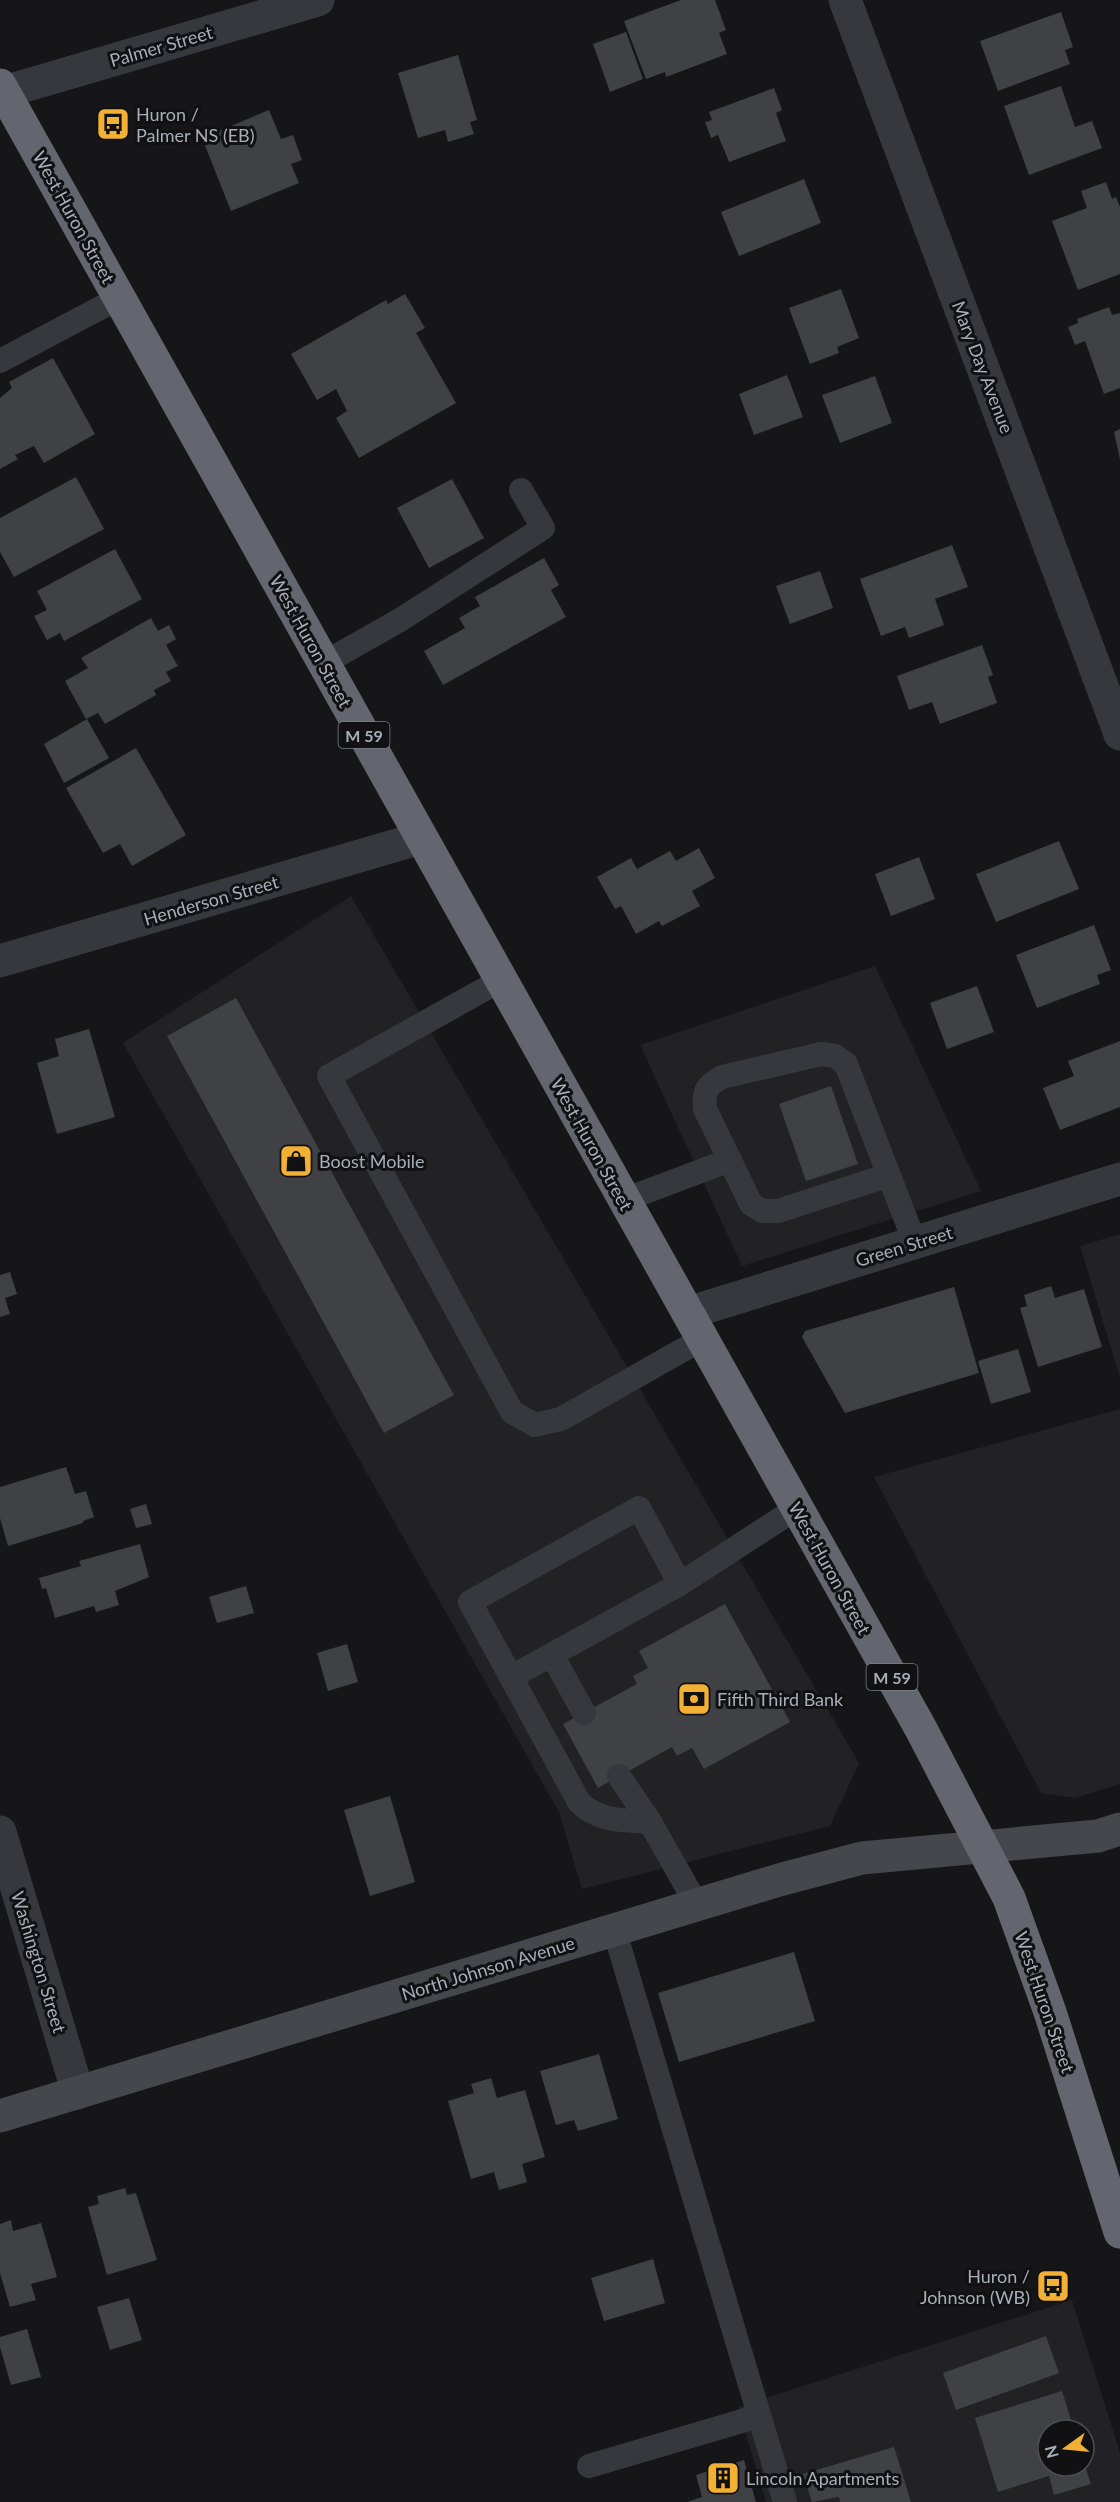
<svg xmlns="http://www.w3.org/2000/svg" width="1120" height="2502" font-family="Lato,sans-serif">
	<rect width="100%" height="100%" fill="#161618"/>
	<g fill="#222225" fill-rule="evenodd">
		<polygon points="351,896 859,1763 830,1826 582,1889 559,1812 123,1043"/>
		<polygon points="875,966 981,1191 742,1266 640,1045"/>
		<polygon points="1120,1234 1120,1377 1080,1246"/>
		<polygon points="1120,1409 1120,1784 1075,1798 1041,1793 874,1477"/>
		<path d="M1072,2300L1120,2453V2502H766L738,2407ZM1048,2430H1084V2466H1048Z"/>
	</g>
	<g fill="#404145">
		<polygon points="681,0 715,0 726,30 719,33 727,54 666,77 665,72 646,79 624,21"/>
		<polygon points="1061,12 1073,47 1065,50 1070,64 998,91 980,41"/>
		<polygon points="626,32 643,79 610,92 593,44"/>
		<polygon points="458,55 477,120 470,122 474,134 448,142 445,130 418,138 398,73"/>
		<polygon points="1061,86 1075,127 1092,121 1102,148 1029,175 1004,106"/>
		<polygon points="774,88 782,110 776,113 786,141 729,162 718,135 711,138 705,122 712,120 709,112"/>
		<polygon points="269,110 281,139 293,135 302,160 291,164 299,183 231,211 202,138"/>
		<polygon points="804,179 821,223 739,256 721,212"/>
		<polygon points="1106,182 1112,199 1116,197 1120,207 1120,274 1078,290 1052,221 1087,208 1081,191"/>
		<polygon points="841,289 859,338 837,347 839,353 810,364 789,308"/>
		<polygon points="405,294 425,328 416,333 456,403 359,458 336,418 347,411 336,389 317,400 291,354 386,300 388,304"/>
		<polygon points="1109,307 1112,315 1120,313 1120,388 1104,394 1085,341 1075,345 1068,327 1078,323 1077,319"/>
		<polygon points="53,358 95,434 44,463 34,446 15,455 18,459 0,469 0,398 12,388 9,382"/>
		<polygon points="787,375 803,417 754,435 739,394"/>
		<polygon points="875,376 892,423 840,443 822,395"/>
		<polygon points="1120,429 1120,459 1114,432"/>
		<polygon points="76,477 104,529 14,577 0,552 0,518"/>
		<polygon points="452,479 484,538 429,568 397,508"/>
		<polygon points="952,545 968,587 935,599 944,625 909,638 905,627 881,636 860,579"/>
		<polygon points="115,549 142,599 64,641 60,633 47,640 34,616 47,610 37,591"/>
		<polygon points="544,558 559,585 551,590 566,617 443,685 424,651 465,628 459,618 480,606 475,597"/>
		<polygon points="820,571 833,608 790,624 776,586"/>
		<polygon points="151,618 158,631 169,625 176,639 166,645 178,666 166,672 171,681 154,690 156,695 105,724 98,713 86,719 65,681 88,668 81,658"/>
		<polygon points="982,645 993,675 988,677 997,703 940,724 932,702 909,710 897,676"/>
		<polygon points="87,719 109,758 64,783 44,744"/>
		<polygon points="136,748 186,835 132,866 120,844 103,853 66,788"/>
		<polygon points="1059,841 1079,889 996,922 976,874"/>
		<polygon points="699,848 715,878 692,891 700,906 662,926 659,921 636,934 621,906 615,909 597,877 631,858 637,869 670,851 676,861"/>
		<polygon points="919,857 935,899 891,916 875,874"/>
		<polygon points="1094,925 1111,970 1097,975 1100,984 1037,1008 1016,955"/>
		<polygon points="977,986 994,1032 947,1049 930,1003"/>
		<polygon points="236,998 454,1395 384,1433 167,1036"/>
		<polygon points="89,1029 115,1117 57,1134 37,1063 59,1056 55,1039"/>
		<polygon points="1120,1041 1120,1107 1060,1130 1043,1088 1074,1076 1068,1061"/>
		<polygon points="831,1086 858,1164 806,1181 779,1104"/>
		<polygon points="10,1272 17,1294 5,1298 10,1314 0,1317 0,1275"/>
		<polygon points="1051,1286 1055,1298 1084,1289 1102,1347 1038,1367 1020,1308 1027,1306 1024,1295"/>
		<polygon points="954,1287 979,1373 845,1413 802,1337 805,1331"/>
		<polygon points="1018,1349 1031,1392 991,1404 978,1361"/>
		<polygon points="66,1467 75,1494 86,1491 94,1517 83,1521 83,1523 8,1546 0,1518 0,1487"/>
		<polygon points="146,1504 152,1524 136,1528 130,1509"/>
		<polygon points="140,1544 149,1577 115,1591 119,1605 96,1612 94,1606 55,1618 46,1588 42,1589 39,1578 81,1566 79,1561"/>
		<polygon points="246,1586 254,1613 217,1623 209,1597"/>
		<polygon points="725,1604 790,1722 704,1769 692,1748 677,1756 672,1747 598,1788 563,1724 637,1684 633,1676 648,1668 639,1651"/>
		<polygon points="347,1644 358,1682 328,1691 317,1653"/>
		<polygon points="390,1796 415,1882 370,1896 344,1810"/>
		<polygon points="794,1952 815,2021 679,2062 658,1993"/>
		<polygon points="599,2054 618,2119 578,2131 574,2120 556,2125 540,2071"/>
		<polygon points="491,2078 497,2098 525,2090 545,2157 522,2164 527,2182 499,2190 494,2172 471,2179 448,2101 474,2093 471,2084"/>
		<polygon points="125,2188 127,2195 136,2193 157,2260 107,2275 88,2207 99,2204 97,2196"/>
		<polygon points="11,2220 13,2231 41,2223 57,2277 31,2284 36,2300 10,2307 0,2273 0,2224"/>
		<polygon points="653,2259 665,2303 604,2321 591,2278"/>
		<polygon points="129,2298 142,2340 110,2350 97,2307"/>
		<polygon points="27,2329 41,2377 11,2385 0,2347 0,2337"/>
		<polygon points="1046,2336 1059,2373 956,2410 943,2373"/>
		<polygon points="1062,2391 1074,2430 1048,2430 1048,2466 1085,2466 1091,2484 1054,2495 1049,2476 998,2492 975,2418"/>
		<polygon points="894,2447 911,2502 840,2502 839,2497 812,2502 803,2474"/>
		<polygon points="744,2460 756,2502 687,2502 702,2497 696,2475"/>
	</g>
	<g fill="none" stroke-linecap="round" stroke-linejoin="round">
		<g stroke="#37383d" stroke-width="24">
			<polyline points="0,361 119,298"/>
			<polyline points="324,663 400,620 543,528 521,490"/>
			<polyline points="501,980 329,1076 512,1412 535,1425 561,1419 702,1339"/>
			<path d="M889,1175L778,1211H762L751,1204L705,1109C703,1091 707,1085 722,1077L821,1054L835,1056L846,1064L915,1243"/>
			<polyline points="624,1200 730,1160"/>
			<polyline points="680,1584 639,1508 470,1602 511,1677 680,1584 797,1508"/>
			<polyline points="552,1655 584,1713"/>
			<path d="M511,1677L579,1802C599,1822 623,1820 650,1822"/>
			<polyline points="619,1776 650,1822 697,1905"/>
			<polyline points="614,1929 785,2502"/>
			<polyline points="589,2466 759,2416"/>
		</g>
		<g stroke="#37383d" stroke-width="33">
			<polyline points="845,0 1120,734"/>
			<polyline points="4,92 318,0"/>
			<polyline points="0,961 421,838"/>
			<polyline points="688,1313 1120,1179"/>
			<polyline points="0,1832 78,2093"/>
		</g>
		<polyline stroke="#45474d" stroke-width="33" points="0,2116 779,1880 862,1858 1098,1836 1120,1829"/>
		<polyline stroke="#63666e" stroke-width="33" points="0,85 921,1729 1009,1898 1050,2012 1120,2232"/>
	</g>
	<defs>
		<g id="bus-square" transform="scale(1.725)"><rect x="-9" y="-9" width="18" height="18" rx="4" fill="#f2b134" stroke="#111113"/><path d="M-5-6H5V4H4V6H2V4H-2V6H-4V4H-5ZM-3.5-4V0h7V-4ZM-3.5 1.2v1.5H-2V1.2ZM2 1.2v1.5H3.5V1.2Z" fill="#111"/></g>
		<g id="shop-square" transform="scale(1.725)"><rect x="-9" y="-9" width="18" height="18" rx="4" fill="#f2b134" stroke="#111113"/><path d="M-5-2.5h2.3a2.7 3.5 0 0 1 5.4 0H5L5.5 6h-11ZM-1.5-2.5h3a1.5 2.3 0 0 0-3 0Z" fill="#111"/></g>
		<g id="bank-square" transform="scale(1.725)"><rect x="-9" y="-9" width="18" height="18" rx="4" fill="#f2b134" stroke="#111113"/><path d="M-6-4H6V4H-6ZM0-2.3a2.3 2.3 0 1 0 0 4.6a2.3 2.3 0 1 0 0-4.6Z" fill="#111"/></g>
		<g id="building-square" transform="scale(1.725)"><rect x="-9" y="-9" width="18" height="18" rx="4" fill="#f2b134" stroke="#111113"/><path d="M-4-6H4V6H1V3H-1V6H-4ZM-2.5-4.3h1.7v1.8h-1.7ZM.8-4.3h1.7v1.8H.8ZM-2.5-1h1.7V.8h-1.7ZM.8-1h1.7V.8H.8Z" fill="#111"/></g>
	</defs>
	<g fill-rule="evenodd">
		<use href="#bus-square" x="113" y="124"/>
		<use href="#shop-square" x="296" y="1161"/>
		<use href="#bank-square" x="694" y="1699"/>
		<use href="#bus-square" x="1053" y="2286"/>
		<use href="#building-square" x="723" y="2478"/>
	</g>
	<g text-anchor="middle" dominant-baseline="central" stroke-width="6" stroke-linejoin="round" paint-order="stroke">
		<g fill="#111113" stroke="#7b7e86" stroke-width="1.5">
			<rect x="338.5" y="722" width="51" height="26" rx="4.5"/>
			<rect x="866.5" y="1664" width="51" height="26" rx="4.5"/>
		</g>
		<g font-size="16" font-weight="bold" fill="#a8adb8">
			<text x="364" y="735">M 59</text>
			<text x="892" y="1677">M 59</text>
		</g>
		<g font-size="18" fill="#a8adb8" stroke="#111113">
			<text transform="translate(161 46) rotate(-16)">Palmer Street</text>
			<text transform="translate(74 217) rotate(61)">West Huron Street</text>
			<text transform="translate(983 367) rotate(69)">Mary Day Avenue</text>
			<text transform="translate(311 641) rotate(61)">West Huron Street</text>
			<text transform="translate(211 900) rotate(-16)">Henderson Street</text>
			<text transform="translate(592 1144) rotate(61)">West Huron Street</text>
			<text transform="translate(904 1246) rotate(-17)">Green Street</text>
			<text transform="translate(830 1568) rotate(61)">West Huron Street</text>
			<text transform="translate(39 1962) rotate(73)">Washington Street</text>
			<text transform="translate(488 1968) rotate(-17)">North Johnson Avenue</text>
			<text transform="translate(1045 2002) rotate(71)">West Huron Street</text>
		</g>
		<g font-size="18" fill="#a8adb8" stroke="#111113" text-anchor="start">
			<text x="136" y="114">Huron /<tspan x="136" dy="21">Palmer NS (EB)</tspan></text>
			<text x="319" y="1161">Boost Mobile</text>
			<text x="717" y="1699">Fifth Third Bank</text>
			<text x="1030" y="2276" text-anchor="end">Huron /<tspan x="1030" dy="21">Johnson (WB)</tspan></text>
			<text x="746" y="2478">Lincoln Apartments</text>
		</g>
	</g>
	<g transform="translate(1066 2448) rotate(255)"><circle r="28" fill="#111113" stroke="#4d4f55" stroke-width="1.5"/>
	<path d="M0-4.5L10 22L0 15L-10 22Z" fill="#f2b134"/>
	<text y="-9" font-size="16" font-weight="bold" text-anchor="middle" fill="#a8adb8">N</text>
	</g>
</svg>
